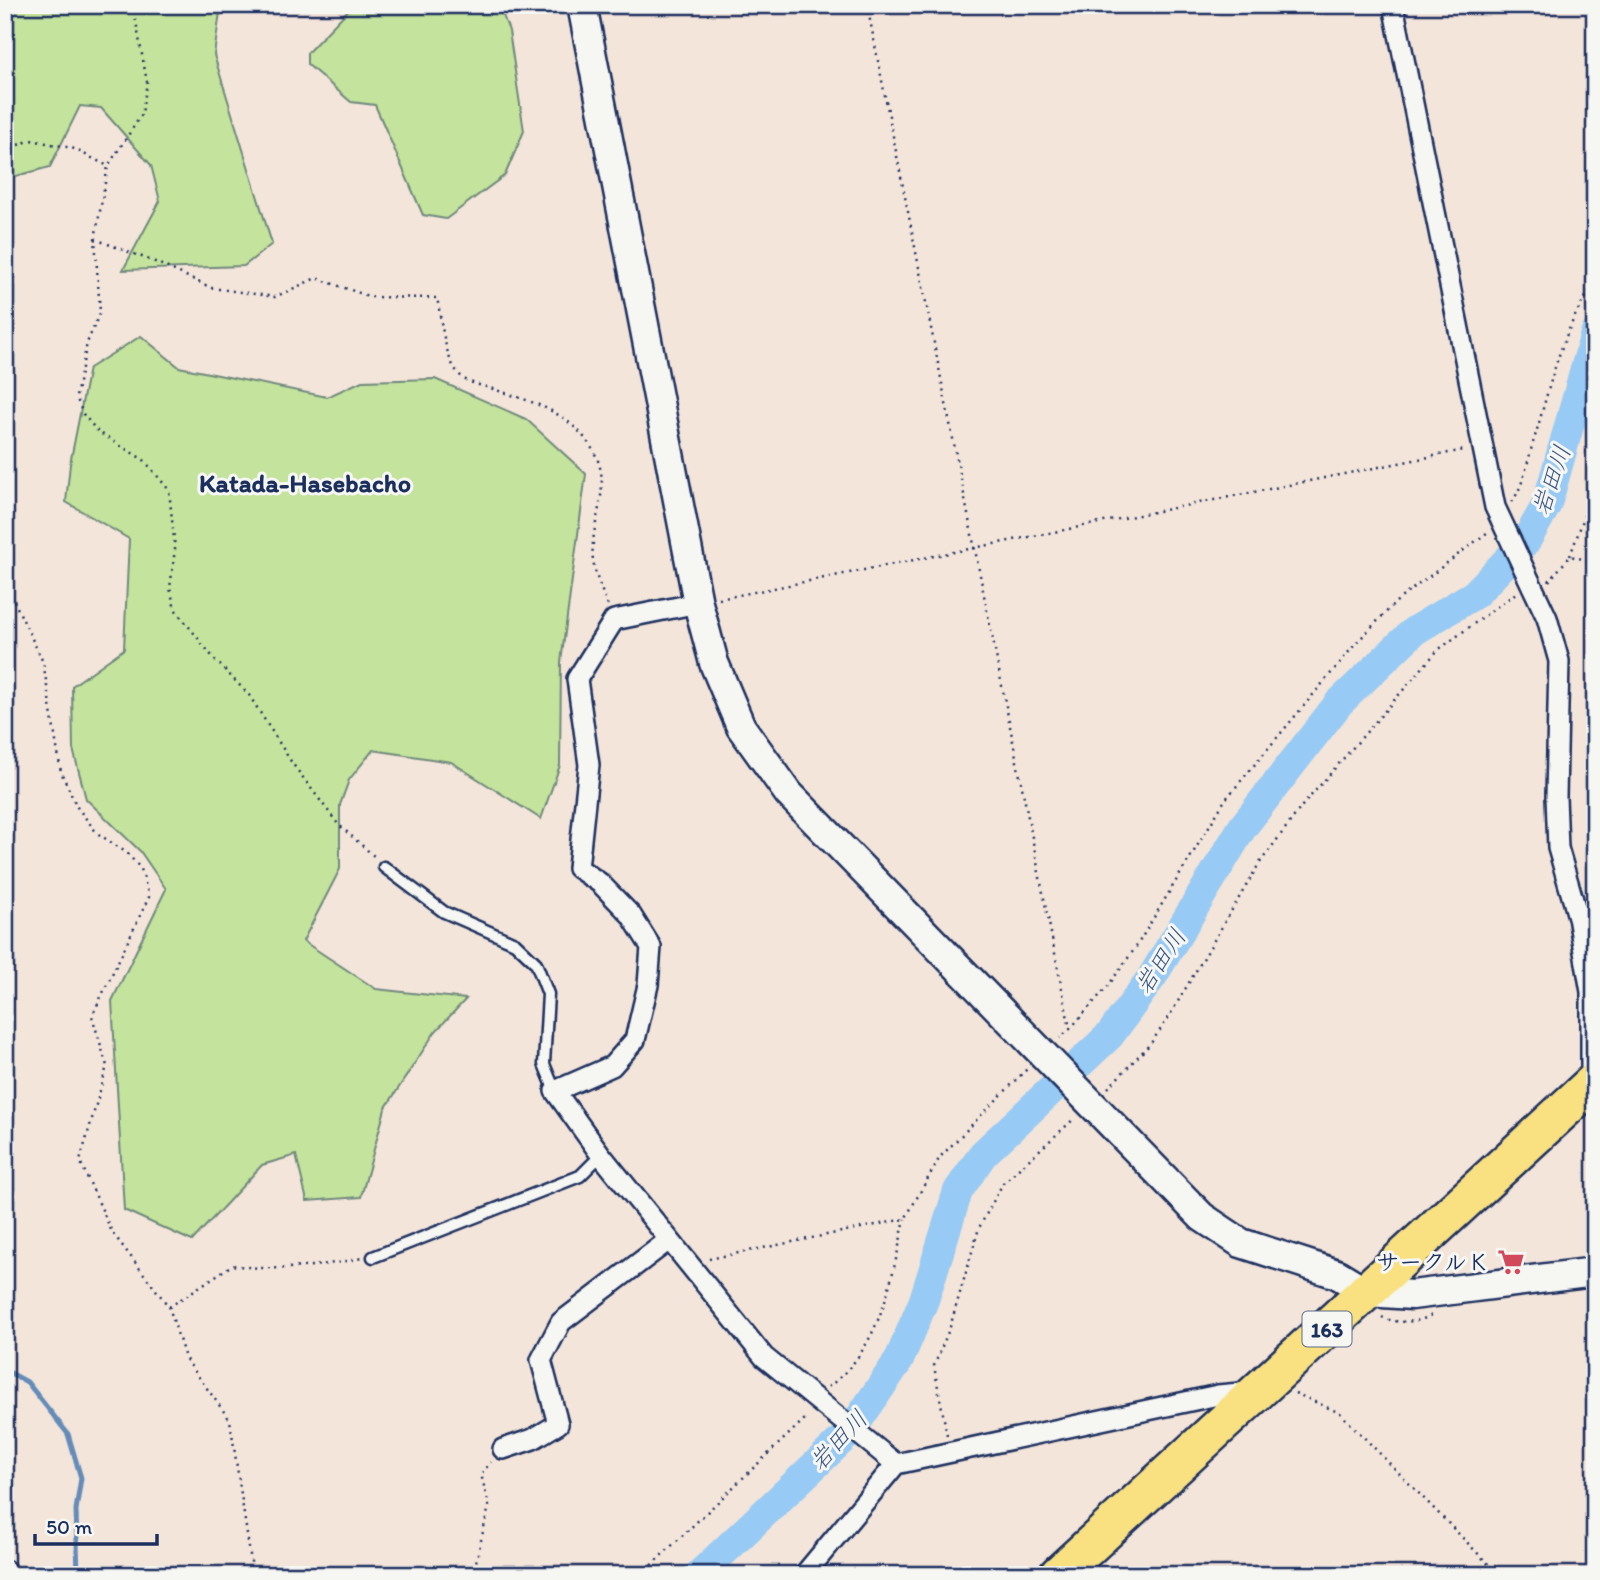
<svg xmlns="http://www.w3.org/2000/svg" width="1600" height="1580" font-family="Itim,'Klee One',sans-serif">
	<rect width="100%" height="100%" fill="#f4e5da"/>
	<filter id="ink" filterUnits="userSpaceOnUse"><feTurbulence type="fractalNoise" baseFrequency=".0143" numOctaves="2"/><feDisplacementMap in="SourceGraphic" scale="14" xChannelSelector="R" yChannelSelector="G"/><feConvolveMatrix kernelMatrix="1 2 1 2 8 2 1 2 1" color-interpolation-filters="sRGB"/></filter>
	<g filter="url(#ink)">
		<g fill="#c4e39c" stroke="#70897d" stroke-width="2">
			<polygon points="5,5 221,5 214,55 272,244 244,266 123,270 160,201 151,165 101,108 80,106 50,167 5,179"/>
			<polygon points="353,5 499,5 509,31 524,131 505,175 446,219 423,215 375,105 351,102 307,64 307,53"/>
			<polygon points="141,336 179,367 327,397 362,381 435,379 526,419 586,474 561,662 560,765 541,819 451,762 373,750 349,780 340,805 340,869 303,941 376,989 466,999 435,1032 385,1109 361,1197 307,1201 296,1155 262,1165 192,1241 124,1210 112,1001 166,889 140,851 86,799 73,749 72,686 124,649 129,539 66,502 70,464 89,368"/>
		</g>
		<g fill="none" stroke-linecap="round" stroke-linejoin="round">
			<polyline stroke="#658cb8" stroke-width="5" points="5,1370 27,1382 68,1434 81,1478 76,1510 78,1575"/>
			<polyline stroke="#97caf4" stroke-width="30" points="699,1575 850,1432 899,1360 924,1300 958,1191 983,1154 1110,1035 1152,977 1242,828 1339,703 1414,631 1475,594 1526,541 1547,504 1595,334"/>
			<g stroke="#1b2f5e" stroke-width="15">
				<g id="lane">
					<polyline points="384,867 444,912 515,943 536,963 548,994 544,1064 555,1091"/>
					<polyline points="373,1257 580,1176 601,1155"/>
				</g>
			</g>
			<g stroke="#1b2f5e" stroke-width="24">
				<g id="street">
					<polyline points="1393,5 1495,507 1547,618 1559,661 1556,797 1558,848 1578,917 1591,992 1591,1068 1595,1075"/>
					<polyline points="698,603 614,620 577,679 589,765 578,868 600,883 631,915 651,947 648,985 635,1040 612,1066 555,1091 601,1155 764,1357 896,1464"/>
					<polyline points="503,1449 533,1439 558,1424 541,1360 561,1322 669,1240"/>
					<polyline points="5,1570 6,1575"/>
					<polyline points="804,1575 896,1464 1218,1395 1251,1392"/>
				</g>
			</g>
			<g stroke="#1b2f5e" stroke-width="33">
				<polyline id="secondary" points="582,5 698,603 714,663 741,727 789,794 1202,1217 1241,1243 1337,1274 1367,1292 1412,1295 1595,1272"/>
			</g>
			<g stroke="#1b2f5e" stroke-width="42">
				<polyline id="highway" points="1058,1575 1595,1081"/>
			</g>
			<g stroke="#1b2f5e" stroke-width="2.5" stroke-dasharray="2 5" stroke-linecap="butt">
				<polyline points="133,5 147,82 142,114 108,166 95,239 100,312 87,343 76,397 83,414 98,432 144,460 169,490 175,549 170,588 175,609 215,660 249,695 292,763 338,824 375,857"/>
				<polyline points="867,5 1070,1029 1060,1038"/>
				<polyline points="5,150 31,140 72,148 108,166"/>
				<path d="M95,239L155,262L212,288L275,297L316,278L371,297L437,298C442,321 444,363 463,378C470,384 485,386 493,389C533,402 572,412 594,452C614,488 589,522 593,560C595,576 602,591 608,606"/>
				<path d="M1512,502C1523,486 1527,465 1532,446C1549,393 1560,329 1595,284"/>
				<polyline points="1570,556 1595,487"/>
				<polyline points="1549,581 1570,556 1595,562"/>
				<polyline points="5,582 43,662 61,772 77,807 97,833 127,853 141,869 149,897 92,1016 107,1066 80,1161 112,1232 169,1307 185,1358 230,1420 253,1575"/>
				<polyline points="719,599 1464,450"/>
				<polyline points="1070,1029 1108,986 1136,947 1225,800 1358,641 1398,600 1488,532"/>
				<polyline points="1108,1088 1151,1043 1167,1020 1259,864 1302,806 1438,650 1516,593"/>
				<polyline points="709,1259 905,1219 940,1157 1027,1069"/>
				<path d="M169,1307L232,1265C278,1272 316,1267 362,1258"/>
				<path d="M1382,1317C1395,1324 1419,1323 1432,1315"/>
				<path d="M828,1387C882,1348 891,1279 905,1219"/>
				<polyline points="1295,1393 1340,1413 1499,1575"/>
				<polyline points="947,1435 934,1366 950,1327 979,1228 1003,1183 1075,1118"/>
				<polyline points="473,1575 489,1506 481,1474 491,1462"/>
				<polyline points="641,1575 808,1416"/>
			</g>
			<use href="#lane" stroke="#f6f6f2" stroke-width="10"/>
			<use href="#street" stroke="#f6f6f2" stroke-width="19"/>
			<use href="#secondary" stroke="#f6f6f2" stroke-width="28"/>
			<use href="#highway" stroke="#f9e181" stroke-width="37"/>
		</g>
	</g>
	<defs>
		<g id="supermarket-bare" transform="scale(2.1)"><path d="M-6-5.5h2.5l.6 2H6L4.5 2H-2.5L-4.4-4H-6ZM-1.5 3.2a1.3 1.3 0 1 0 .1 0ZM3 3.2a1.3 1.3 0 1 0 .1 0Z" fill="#d1495b" stroke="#f6f6f2" stroke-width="2.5" paint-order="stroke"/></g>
	</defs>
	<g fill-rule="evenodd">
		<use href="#supermarket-bare" x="1511" y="1262"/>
	</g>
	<g text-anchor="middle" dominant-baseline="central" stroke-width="6" stroke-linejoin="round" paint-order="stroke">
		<rect fill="#f6f6f2" stroke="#5d6b8a" stroke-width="2" x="1302.5" y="1311.5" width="49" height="35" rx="5"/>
		<g font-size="21" font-weight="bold" fill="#1b2f5e">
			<text x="1327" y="1329">163</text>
		</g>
		<g font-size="23" font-weight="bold" fill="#1b2f5e" stroke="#f6f6f2" text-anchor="end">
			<text x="1490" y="1262">サークルＫ</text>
		</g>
		<g font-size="24" font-style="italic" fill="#3a5684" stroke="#f6f6f2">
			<text transform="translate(1551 480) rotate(-71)">岩田川</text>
			<text transform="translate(1160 961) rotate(-57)">岩田川</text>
			<text transform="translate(838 1440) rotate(-47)">岩田川</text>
		</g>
		<g font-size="26" font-weight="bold" fill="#1b2f5e" stroke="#f6f6f2">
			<text x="305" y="483">Katada-Hasebacho</text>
		</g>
	</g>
	<rect width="1600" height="1580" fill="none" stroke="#f6f6f2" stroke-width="28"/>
	<rect x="14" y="14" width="1572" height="1552" fill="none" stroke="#1b2f5e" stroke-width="2.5" filter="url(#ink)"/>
	<path d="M35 1534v10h122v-10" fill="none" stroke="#1b2f5e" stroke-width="3.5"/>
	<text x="46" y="1534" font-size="21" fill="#1b2f5e" stroke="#f6f6f2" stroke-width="5" paint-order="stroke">50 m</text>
</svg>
